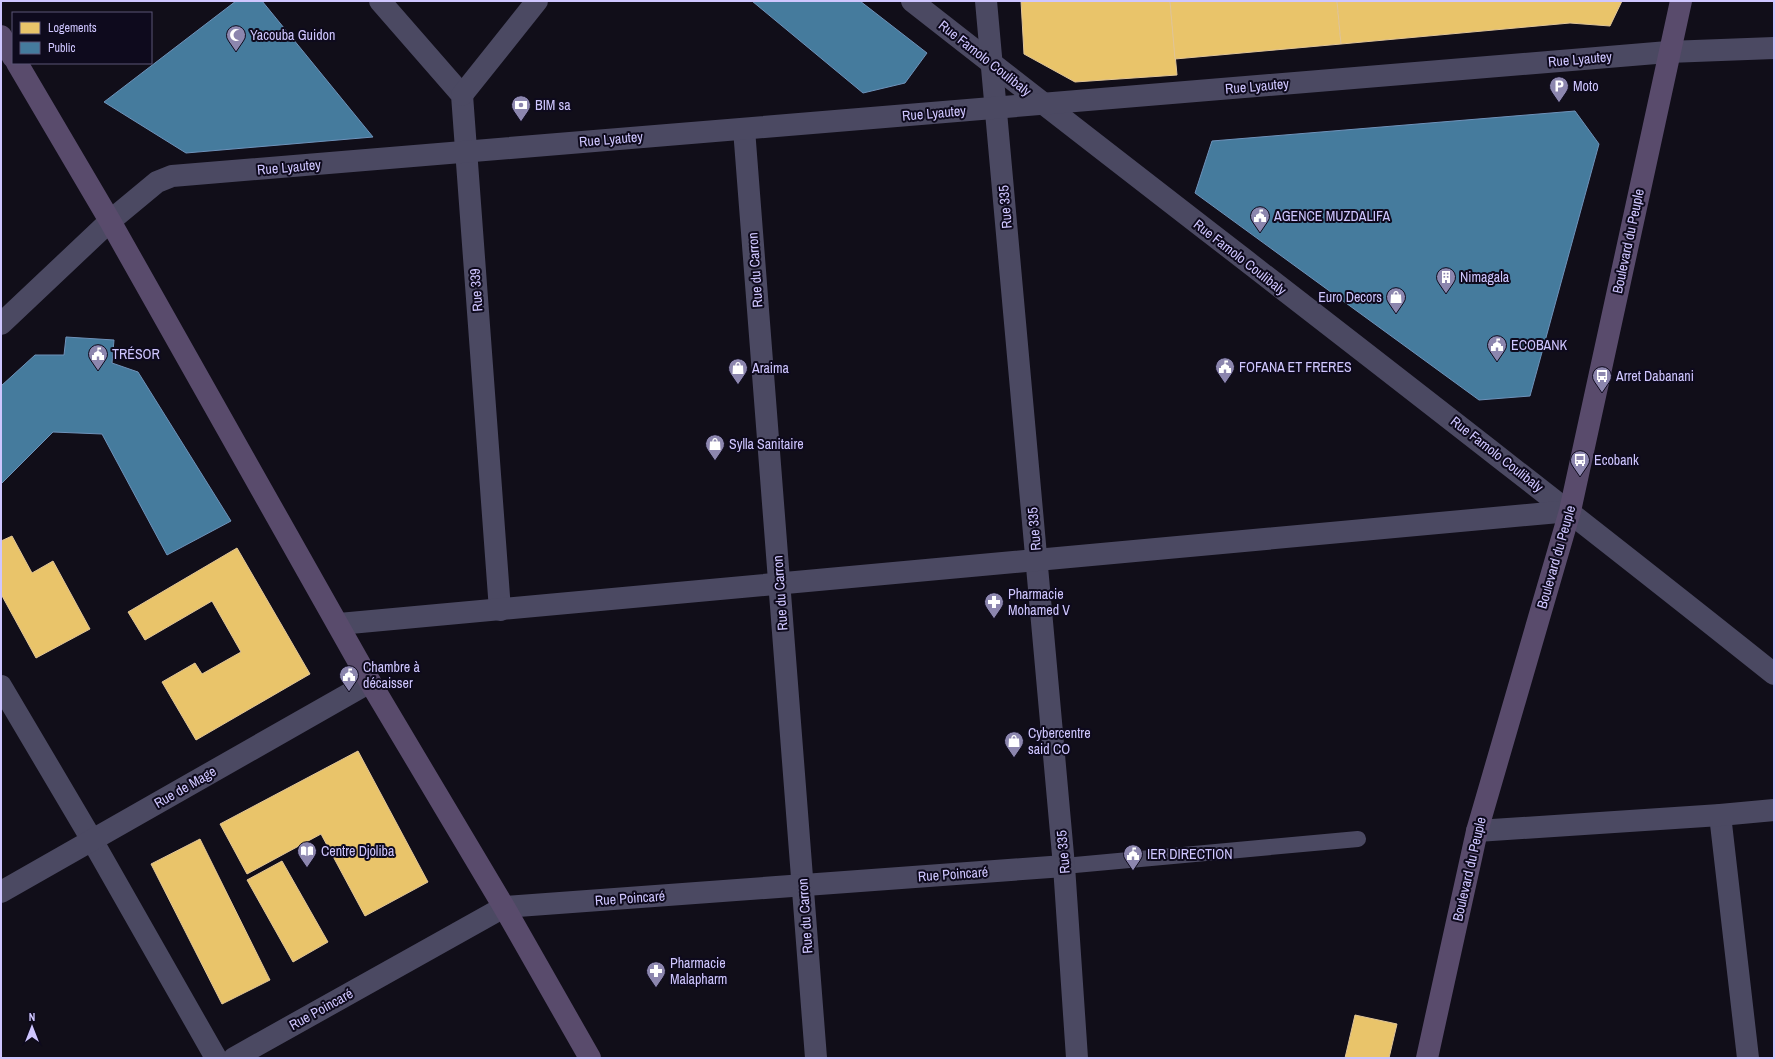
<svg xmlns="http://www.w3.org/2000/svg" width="1775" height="1059" font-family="'Archivo Narrow',sans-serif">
	<rect width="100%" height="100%" fill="#110e19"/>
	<g fill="#e9c46a" stroke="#e1c597">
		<polygon points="1021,1 1170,1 1177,75 1075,82 1024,54"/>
		<polygon points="1170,1 1337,1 1341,44 1175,59"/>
		<polygon points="1337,1 1622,1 1610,26 1570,23 1341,44"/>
		<polygon points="12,536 32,573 53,561 90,629 36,658 1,594 1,541"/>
		<polygon points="237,548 310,674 196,740 162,682 195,663 202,674 241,652 212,601 145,640 128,612"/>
		<polygon points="358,751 428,882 365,916 321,834 247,874 220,824"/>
		<polygon points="200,839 270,980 222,1004 151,864"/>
		<polygon points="282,861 328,942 293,962 247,880"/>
		<polygon points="1355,1015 1397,1024 1389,1058 1345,1058"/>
	</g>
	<g fill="#457b9d" stroke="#6e92ba">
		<polygon points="236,1 262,1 373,137 186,153 104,102"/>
		<polygon points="752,1 860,1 927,53 905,83 863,93"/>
		<polygon points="1575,111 1599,144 1530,396 1479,400 1195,193 1212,141"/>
		<polygon points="66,337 114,340 112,363 138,372 231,521 167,555 102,434 53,432 1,484 1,386 35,355 64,355"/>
	</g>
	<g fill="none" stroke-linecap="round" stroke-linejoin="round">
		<polyline stroke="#4b4962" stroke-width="16" points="1064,866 1358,839"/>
		<g stroke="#4b4962" stroke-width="22">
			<polyline points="380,1 462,95 500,610"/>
			<path d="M912,1C1199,226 1489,446 1774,674"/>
			<polyline points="986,1 1064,866 1077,1058"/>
			<polyline points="462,95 537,1"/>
			<polyline points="744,129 816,1058"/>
			<polyline points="1,324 110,221 157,182 172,176 1668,52 1774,48"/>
			<polyline points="339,624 1570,511"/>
			<polyline points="1,686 92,840 216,1058"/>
			<polyline points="1720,815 1748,1058"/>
			<polyline points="1477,831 1720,815 1774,810"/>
			<polyline points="1,892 370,682"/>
			<polyline points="234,1058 504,907 1064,866"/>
		</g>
		<g stroke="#594b6c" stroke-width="22">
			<polyline points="1,36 13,57"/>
			<polyline points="17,63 110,221 370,682 504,907 590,1058"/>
			<polyline points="1427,1058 1477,831 1570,511 1681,1"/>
		</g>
	</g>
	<defs>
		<g id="mosque-pin" transform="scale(1)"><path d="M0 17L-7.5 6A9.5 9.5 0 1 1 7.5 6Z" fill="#8c86ae" stroke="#0e0a1d"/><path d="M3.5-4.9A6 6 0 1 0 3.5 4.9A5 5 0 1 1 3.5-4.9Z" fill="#fff"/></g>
		<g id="parking-pin" transform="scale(1)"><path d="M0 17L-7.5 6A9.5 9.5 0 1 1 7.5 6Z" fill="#8c86ae" stroke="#0e0a1d"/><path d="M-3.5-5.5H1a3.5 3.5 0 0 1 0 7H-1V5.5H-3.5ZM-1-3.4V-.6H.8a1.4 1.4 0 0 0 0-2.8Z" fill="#fff"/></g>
		<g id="bank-pin" transform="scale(1)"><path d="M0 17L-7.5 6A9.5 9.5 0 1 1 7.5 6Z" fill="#8c86ae" stroke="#0e0a1d"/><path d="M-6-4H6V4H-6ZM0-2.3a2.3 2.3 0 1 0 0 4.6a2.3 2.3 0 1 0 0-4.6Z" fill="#fff"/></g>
		<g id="civic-pin" transform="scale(1)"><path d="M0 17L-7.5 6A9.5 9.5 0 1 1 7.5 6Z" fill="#8c86ae" stroke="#0e0a1d"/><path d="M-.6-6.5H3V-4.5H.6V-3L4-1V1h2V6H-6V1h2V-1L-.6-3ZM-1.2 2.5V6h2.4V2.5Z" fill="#fff"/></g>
		<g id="building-pin" transform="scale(1)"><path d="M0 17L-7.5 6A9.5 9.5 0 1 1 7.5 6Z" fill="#8c86ae" stroke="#0e0a1d"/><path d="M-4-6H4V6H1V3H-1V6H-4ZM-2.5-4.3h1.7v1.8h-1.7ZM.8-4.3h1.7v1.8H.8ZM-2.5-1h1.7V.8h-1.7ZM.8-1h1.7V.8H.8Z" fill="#fff"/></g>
		<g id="shop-pin" transform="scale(1)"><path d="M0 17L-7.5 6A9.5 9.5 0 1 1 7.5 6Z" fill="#8c86ae" stroke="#0e0a1d"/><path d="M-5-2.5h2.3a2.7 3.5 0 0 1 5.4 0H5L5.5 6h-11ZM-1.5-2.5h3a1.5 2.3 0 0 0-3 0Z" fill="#fff"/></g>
		<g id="bus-pin" transform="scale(1)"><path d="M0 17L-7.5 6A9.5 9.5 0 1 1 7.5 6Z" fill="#8c86ae" stroke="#0e0a1d"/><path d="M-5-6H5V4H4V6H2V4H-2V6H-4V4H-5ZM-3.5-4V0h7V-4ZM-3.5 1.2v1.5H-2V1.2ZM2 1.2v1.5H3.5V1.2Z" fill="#fff"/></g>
		<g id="pharmacy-pin" transform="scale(1)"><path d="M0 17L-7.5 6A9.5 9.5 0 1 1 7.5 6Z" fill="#8c86ae" stroke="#0e0a1d"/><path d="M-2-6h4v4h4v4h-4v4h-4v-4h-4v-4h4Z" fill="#fff"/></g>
		<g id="library-pin" transform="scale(1)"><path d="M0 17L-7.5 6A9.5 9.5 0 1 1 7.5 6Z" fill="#8c86ae" stroke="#0e0a1d"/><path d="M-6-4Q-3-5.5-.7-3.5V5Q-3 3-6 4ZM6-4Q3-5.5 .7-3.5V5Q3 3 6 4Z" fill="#fff"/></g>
	</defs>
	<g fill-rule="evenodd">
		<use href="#mosque-pin" x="236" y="35"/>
		<use href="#parking-pin" x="1559" y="86"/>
		<use href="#bank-pin" x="521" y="105"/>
		<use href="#civic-pin" x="1260" y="216"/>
		<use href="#building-pin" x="1446" y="277"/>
		<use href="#shop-pin" x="1396" y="297"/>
		<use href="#civic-pin" x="1497" y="345"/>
		<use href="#civic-pin" x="98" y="354"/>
		<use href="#civic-pin" x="1225" y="367"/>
		<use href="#shop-pin" x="738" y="368"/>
		<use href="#bus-pin" x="1602" y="376"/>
		<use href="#shop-pin" x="715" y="444"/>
		<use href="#bus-pin" x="1580" y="460"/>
		<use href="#pharmacy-pin" x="994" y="602"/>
		<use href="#civic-pin" x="349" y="675"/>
		<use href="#shop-pin" x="1014" y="741"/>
		<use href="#library-pin" x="307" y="851"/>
		<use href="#civic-pin" x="1133" y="854"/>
		<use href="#pharmacy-pin" x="656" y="971"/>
	</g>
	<g text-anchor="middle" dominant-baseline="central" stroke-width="4" stroke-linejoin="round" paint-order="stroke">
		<g font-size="14" fill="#cfc6ff" stroke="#0e0a1d" text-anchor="start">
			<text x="250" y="35">Yacouba Guidon</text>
			<text x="1573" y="86">Moto</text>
			<text x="535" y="105">BIM sa</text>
			<text x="1274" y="216">AGENCE MUZDALIFA</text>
			<text x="1460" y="277">Nimagala</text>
			<text x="1382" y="297" text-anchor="end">Euro Decors</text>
			<text x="1511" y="345">ECOBANK</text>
			<text x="112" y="354">TRÉSOR</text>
			<text x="1239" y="367">FOFANA ET FRERES</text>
			<text x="752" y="368">Araima</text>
			<text x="1616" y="376">Arret Dabanani</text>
			<text x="729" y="444">Sylla Sanitaire</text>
			<text x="1594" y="460">Ecobank</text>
			<text x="1008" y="594">Pharmacie<tspan x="1008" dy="16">Mohamed V</tspan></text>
			<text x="363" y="667">Chambre à<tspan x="363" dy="16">décaisser</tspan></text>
			<text x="1028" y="733">Cybercentre<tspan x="1028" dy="16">said CO</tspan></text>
			<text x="321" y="851">Centre Djoliba</text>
			<text x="1147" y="854">IER DIRECTION</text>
			<text x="670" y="963">Pharmacie<tspan x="670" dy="16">Malapharm</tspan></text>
		</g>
		<g font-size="14" fill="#cfc6ff" stroke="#0e0a1d">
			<text transform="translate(985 58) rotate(38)">Rue Famolo Coulibaly</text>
			<text transform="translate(1580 59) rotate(-5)">Rue Lyautey</text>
			<text transform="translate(1257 86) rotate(-5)">Rue Lyautey</text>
			<text transform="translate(934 113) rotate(-5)">Rue Lyautey</text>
			<text transform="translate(611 139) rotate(-5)">Rue Lyautey</text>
			<text transform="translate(289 167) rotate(-5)">Rue Lyautey</text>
			<text transform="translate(1005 207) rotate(-95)">Rue 335</text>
			<text transform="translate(1628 241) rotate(-78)">Boulevard du Peuple</text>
			<text transform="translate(1240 257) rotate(38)">Rue Famolo Coulibaly</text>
			<text transform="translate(755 270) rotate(-94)">Rue du Carron</text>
			<text transform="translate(476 290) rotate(-94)">Rue 339</text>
			<text transform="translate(1497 454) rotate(38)">Rue Famolo Coulibaly</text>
			<text transform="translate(1034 529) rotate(-95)">Rue 335</text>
			<text transform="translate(1556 557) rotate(-74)">Boulevard du Peuple</text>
			<text transform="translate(780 593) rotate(-94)">Rue du Carron</text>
			<text transform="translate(185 787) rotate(-30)">Rue de Mage</text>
			<text transform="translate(1063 852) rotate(-95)">Rue 335</text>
			<text transform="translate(1469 869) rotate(-77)">Boulevard du Peuple</text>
			<text transform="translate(953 874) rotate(-4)">Rue Poincaré</text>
			<text transform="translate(630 898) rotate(-4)">Rue Poincaré</text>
			<text transform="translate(805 916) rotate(-94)">Rue du Carron</text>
			<text transform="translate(321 1009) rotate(-29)">Rue Poincaré</text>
		</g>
	</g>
	<rect width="1775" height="1059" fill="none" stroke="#cfc6ff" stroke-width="4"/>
	<rect x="12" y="12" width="140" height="52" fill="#0e0a1d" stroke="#5b5577"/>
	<rect x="20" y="22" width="20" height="12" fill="#e9c46a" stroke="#5b5577"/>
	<text x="48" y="32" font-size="12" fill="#cfc6ff">Logements</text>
	<rect x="20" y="42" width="20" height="12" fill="#457b9d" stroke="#5b5577"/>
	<text x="48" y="52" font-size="12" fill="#cfc6ff">Public</text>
	<g transform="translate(32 1027)" stroke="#0e0a1d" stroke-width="3" paint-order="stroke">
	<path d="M0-3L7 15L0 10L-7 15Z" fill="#cfc6ff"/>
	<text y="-6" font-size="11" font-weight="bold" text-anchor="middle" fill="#cfc6ff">N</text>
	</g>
</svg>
